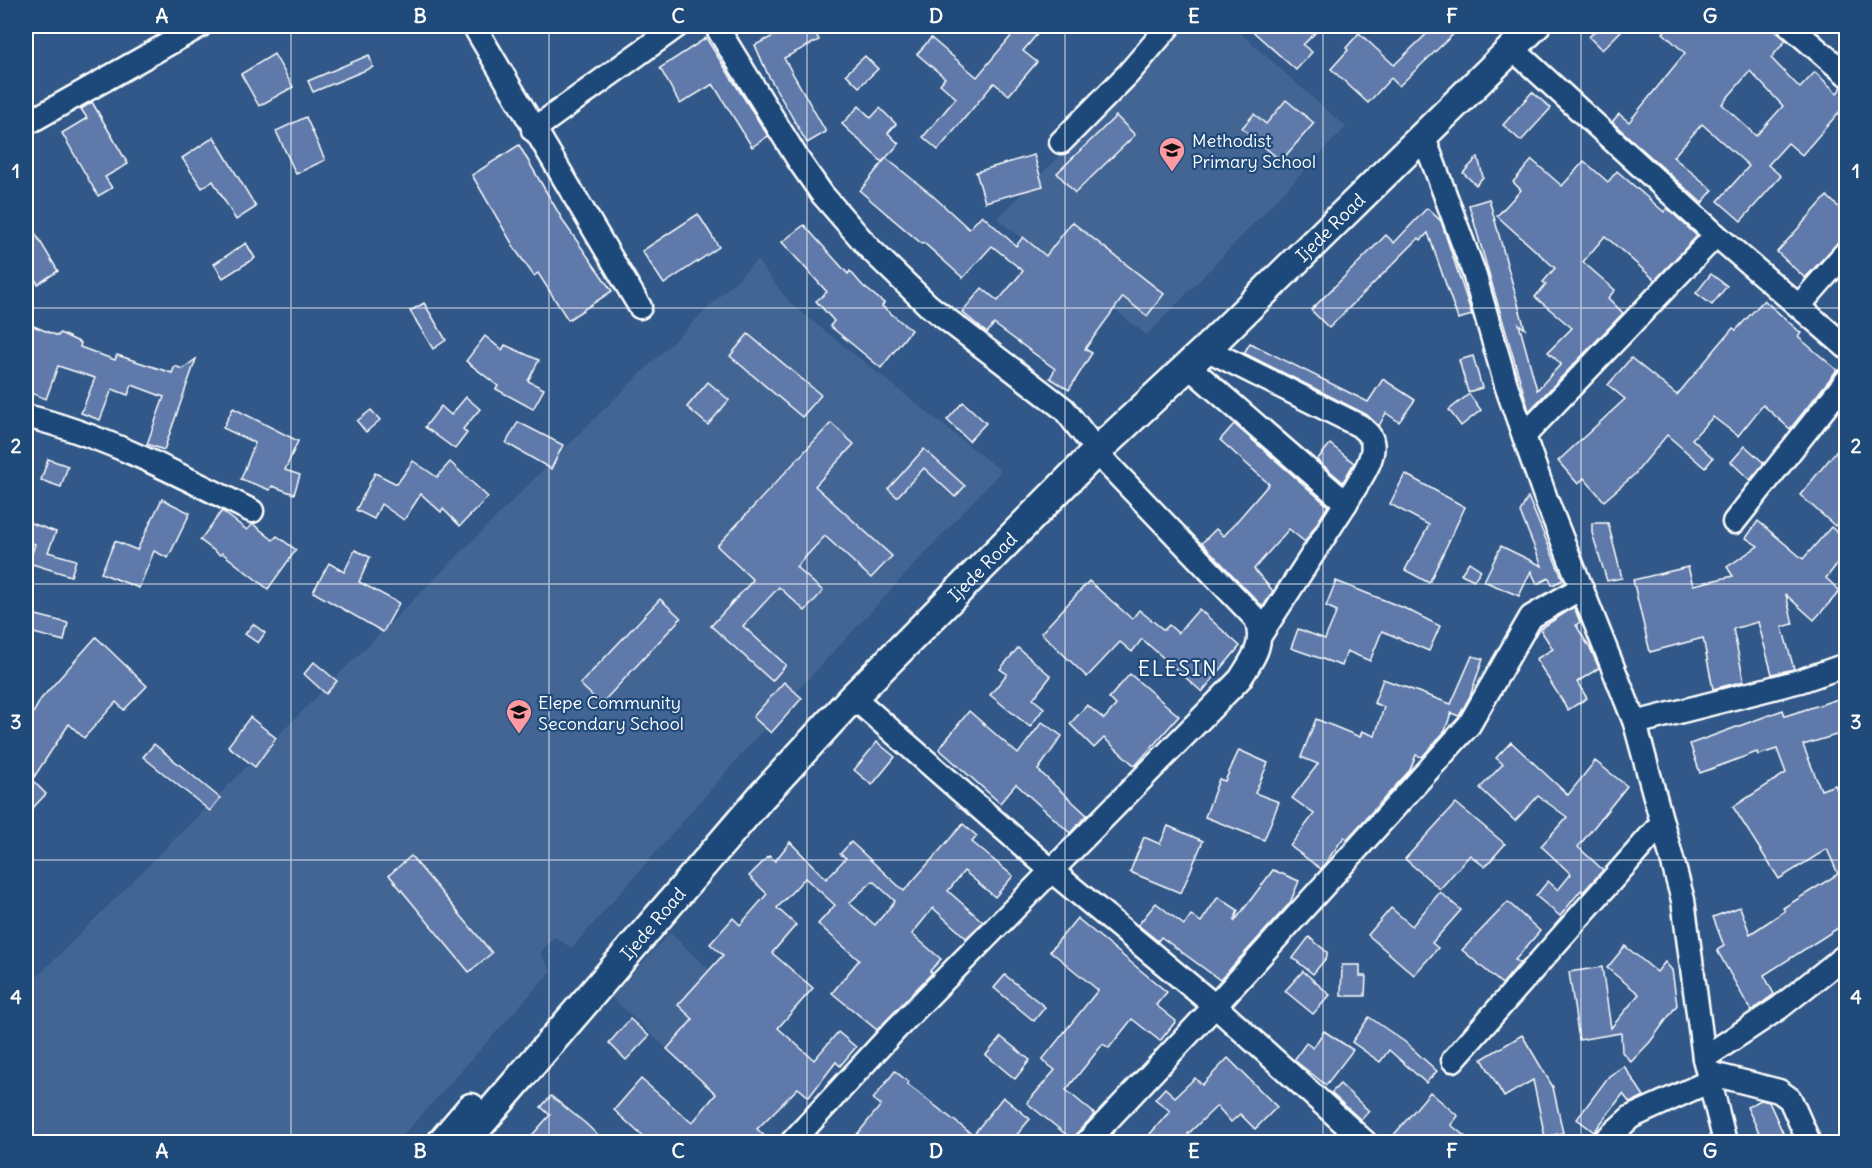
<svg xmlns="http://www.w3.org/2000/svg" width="1872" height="1168" font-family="Delius,sans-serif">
	<rect width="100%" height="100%" fill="#315888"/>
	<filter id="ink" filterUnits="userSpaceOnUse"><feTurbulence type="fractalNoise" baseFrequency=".0167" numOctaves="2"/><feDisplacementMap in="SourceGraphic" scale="12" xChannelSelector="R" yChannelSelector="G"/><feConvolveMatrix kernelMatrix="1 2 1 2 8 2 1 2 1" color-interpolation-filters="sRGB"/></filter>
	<g filter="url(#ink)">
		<g fill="#436594">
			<polygon points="1188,26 1232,26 1346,127 1147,335 997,219"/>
			<polygon points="757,260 790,303 1001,471 789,700 572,948 554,937 540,953 551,971 397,1142 35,1142 26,1135 26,988 588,425"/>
			<polygon points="670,933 768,1024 710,1088 611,997"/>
		</g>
		<g fill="#5f7aaa" stroke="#fff" stroke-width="1.5" fill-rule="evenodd">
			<polygon points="794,26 812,26 819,40 784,58 826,132 807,143 768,75 755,45"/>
			<polygon points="1001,26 1044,26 1023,51 1037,62 1009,95 994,83 938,150 923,137 956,98 940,84 945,78 917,54 931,38 977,77 1012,35"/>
			<polygon points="1247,26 1322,26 1303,45 1312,52 1296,70"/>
			<polygon points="1435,26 1462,26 1399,86 1391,78 1368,103 1331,69 1348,50 1346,48 1359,33 1394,65"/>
			<polygon points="1600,26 1626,26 1602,50 1589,37"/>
			<path d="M1669,26H1769L1786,40L1771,58L1800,88L1815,72L1837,93L1842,87H1846V104L1802,155L1788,143L1768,165L1781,176L1741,221L1718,201L1749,166L1702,124L1673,157L1713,190L1702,203L1612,122L1619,114L1629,122L1685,53L1663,33ZM1750,71L1783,106L1756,136L1722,104Z"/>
			<polygon points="706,38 768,136 752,147 713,84 680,104 660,68"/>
			<polygon points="274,54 293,87 259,106 241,74"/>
			<polygon points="369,55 373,67 313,92 308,81"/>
			<polygon points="865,56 878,69 859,87 846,74"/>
			<polygon points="1532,92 1551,108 1521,141 1503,125"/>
			<polygon points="1286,100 1314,123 1281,161 1242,128 1254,114 1266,124"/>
			<polygon points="92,102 128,164 105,177 112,188 98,196 62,133 87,118 81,109"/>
			<polygon points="859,106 871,118 880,108 896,124 888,133 899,144 882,162 842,124"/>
			<polygon points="1116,116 1135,135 1075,193 1057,173"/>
			<polygon points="306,117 325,160 296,174 276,131"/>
			<polygon points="214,137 256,207 236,220 213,181 202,188 182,158"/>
			<polygon points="519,145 565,224 612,291 568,320 538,273 534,276 517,252 472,175"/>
			<polygon points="1034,155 1043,186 985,202 976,172"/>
			<polygon points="1478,157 1483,177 1476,185 1463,173"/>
			<polygon points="886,158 932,195 969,229 982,215 1016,246 1023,237 1046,256 1072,222 1164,294 1147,316 1123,297 1085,349 1092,353 1069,390 1050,378 1055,369 994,324 987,333 962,312 982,288 998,301 1023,271 992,246 963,278 924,243 922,244 860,191"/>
			<polygon points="1532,160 1562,186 1584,161 1608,182 1617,171 1664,212 1667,208 1697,236 1655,280 1605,236 1583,262 1615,290 1608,298 1623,313 1529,411 1469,205 1489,199 1525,329 1519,324 1537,390 1561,364 1548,352 1572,328 1535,297 1546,284 1543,282 1555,268 1497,216 1521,190 1513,182"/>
			<polygon points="1827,196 1846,214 1846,234 1805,278 1777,252"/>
			<polygon points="1427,208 1441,221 1472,315 1458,319 1428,233 1421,240 1419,238 1329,328 1311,310 1386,235 1394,243"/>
			<polygon points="698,214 719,247 664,284 642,251"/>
			<polygon points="26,218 58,271 38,284 26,266"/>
			<polygon points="804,225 848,274 850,271 863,286 884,303 882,306 911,330 881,368 830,326 834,321 816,301 827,292 782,242"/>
			<polygon points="246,243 255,258 223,278 214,264"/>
			<polygon points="1711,274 1727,286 1712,305 1696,293"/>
			<polygon points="1764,300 1801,333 1798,337 1837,370 1790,429 1763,405 1738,436 1713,417 1692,439 1713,458 1705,468 1667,435 1635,474 1604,501 1584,478 1578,484 1558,461 1625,399 1608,385 1631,358 1677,395 1733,328 1736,330"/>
			<polygon points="424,303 446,340 433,349 410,311"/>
			<polygon points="26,323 58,336 60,333 81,343 80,347 115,360 117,355 172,373 175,366 182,369 196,359 164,450 147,444 164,397 132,385 128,395 112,389 100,420 81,413 95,378 58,366 46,399 26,391"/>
			<polygon points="748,334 821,395 802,417 730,356"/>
			<polygon points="485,336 502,350 505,345 539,360 528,381 544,389 533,409 496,389 498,386 466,361"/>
			<polygon points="1250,343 1368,402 1383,379 1415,400 1399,422 1386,413 1379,426 1366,414 1244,353"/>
			<polygon points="1473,356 1482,388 1468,392 1459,360"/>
			<polygon points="708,382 729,400 708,425 687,407"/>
			<polygon points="1469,394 1481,410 1461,426 1449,410"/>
			<polygon points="466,397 480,409 463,429 467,433 455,449 425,427 441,406 451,415"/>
			<polygon points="963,402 986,423 969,441 947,420"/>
			<polygon points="233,408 298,441 285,470 300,475 294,494 272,486 270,490 241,479 255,443 223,428"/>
			<polygon points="371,410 380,420 366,432 357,421"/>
			<polygon points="518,422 563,445 551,469 506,443"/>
			<polygon points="831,423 854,444 815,486 892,556 871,578 825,536 796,567 823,591 805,611 779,587 743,626 786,665 772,681 711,626 753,580 717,546"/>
			<polygon points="1234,424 1328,506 1305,542 1289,529 1254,569 1273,591 1263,607 1202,543 1216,529 1224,536 1269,484 1220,440"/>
			<polygon points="1846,439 1846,513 1835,526 1800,495"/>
			<polygon points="1330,444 1354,463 1343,482 1317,460"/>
			<polygon points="1745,446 1764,463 1750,480 1731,462"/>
			<polygon points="924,449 965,486 955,497 924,468 897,497 888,489"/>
			<polygon points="48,459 68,466 61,487 41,480"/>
			<polygon points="413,461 437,477 450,462 488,497 460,526 443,509 441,512 421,494 404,520 381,504 374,519 356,510 375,473 397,484"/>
			<polygon points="1405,474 1465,507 1429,583 1405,570 1429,525 1390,504"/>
			<polygon points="1528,497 1563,580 1552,585 1549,578 1537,584 1531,571 1519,596 1484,581 1501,546 1542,566 1520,512"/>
			<polygon points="162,499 190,513 168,558 154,551 139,588 101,573 115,541 137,550"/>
			<polygon points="222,511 247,530 253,524 273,540 277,536 296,550 268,589 222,553 220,555 200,540"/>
			<polygon points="1758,521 1803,559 1831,527 1846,540 1846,553 1826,578 1840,591 1814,620 1786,595 1793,624 1782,627 1794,669 1772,674 1758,622 1733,629 1744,681 1713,689 1703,638 1650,652 1633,580 1688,567 1693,585 1733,576 1727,567 1758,546 1746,538"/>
			<polygon points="28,522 56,532 48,552 76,560 71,576 29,563 35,544 26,541"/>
			<polygon points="1592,523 1608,523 1622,578 1607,581 1592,533"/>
			<polygon points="355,550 370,557 359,582 399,603 383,632 313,592 329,563 344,572"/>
			<polygon points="1469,562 1481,570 1474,580 1461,574"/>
			<polygon points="1089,581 1132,619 1139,610 1164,630 1169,625 1178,633 1199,609 1240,646 1202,692 1142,639 1132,652 1120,642 1087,677 1041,633"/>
			<polygon points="1336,581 1404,608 1440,626 1429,651 1382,631 1370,661 1347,651 1342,666 1291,648 1298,629 1325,639 1337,611 1326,606"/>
			<polygon points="660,599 681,618 601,704 580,684"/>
			<polygon points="1574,607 1580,622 1576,625 1591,650 1599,668 1577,682 1587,698 1568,710 1536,659 1553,649 1540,629"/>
			<polygon points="28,613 68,623 64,641 26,631"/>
			<polygon points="253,624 265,633 258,643 245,634"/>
			<polygon points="96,637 147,686 124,710 116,702 84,738 69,724 32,780 46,794 26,815 26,726 41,699"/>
			<polygon points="1018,648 1051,676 1033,699 1044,708 1030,727 990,695 1007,674 1000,669"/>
			<polygon points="1472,656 1483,659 1470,696 1459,716 1451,713 1445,731 1422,757 1416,755 1410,770 1347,839 1344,837 1321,869 1290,846 1314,814 1292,798 1318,764 1301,757 1316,719 1360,737 1362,731 1375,736 1384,707 1374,703 1383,679 1451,704"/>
			<polygon points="314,662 337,681 326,694 304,674"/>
			<polygon points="1130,674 1179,716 1135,766 1104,738 1094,748 1070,724 1087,705 1104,719 1116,705 1109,698"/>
			<polygon points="784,682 802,698 771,733 753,717"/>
			<polygon points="1838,699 1846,732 1803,745 1821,790 1835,785 1846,812 1846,894 1843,886 1840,888 1846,898 1846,923 1764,975 1774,994 1751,1011 1717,950 1724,946 1713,917 1740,907 1750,934 1785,911 1783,908 1838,874 1827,849 1779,879 1733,807 1786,773 1777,749 1758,755 1757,752 1700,773 1690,744 1783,710 1785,716"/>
			<polygon points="969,711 1018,754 1042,722 1062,736 1038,770 1087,815 1070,833 1016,784 1000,803 939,749"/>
			<polygon points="250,717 276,738 255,767 228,746"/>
			<polygon points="877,742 895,757 872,785 854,770"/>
			<polygon points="1511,742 1568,795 1595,761 1627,786 1578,847 1603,870 1583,892 1581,890 1560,916 1536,896 1548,881 1558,890 1571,874 1541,846 1567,817 1538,796 1515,821 1480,788 1503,764 1496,758"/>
			<polygon points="154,744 220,798 210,811 143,757"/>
			<polygon points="1239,750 1268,763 1255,793 1279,802 1264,840 1205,817 1219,779 1225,781"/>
			<polygon points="1456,803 1505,844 1485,867 1470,855 1440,889 1405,859"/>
			<path d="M963,824L977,836L972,842L1013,876L995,897L964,871L948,891L983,922L966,938L933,908L912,934L941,959L930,971L932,973L877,1030L832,993L859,960L818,924L835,905L805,878L777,908L796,925L772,953L813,988L778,1028L814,1060L838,1032L856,1047L840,1066L836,1062L809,1097L798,1088L757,1129L772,1143H650L614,1110L641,1079L692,1123L716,1094L667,1049L693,1019L678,1005L723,955L710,944L733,918L740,925L767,894L749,876L769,856L775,861L790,842L826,879L846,858L840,854L851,842L904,891ZM873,881L895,901L875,925L849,903Z"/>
			<polygon points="1168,826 1203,841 1181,893 1130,872 1144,837 1160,844"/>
			<polygon points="411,856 492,953 469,972 389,875"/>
			<polygon points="1273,870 1299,881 1290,903 1220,980 1161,937 1158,941 1138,925 1156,903 1184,925 1191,915 1201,922 1218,897 1238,910 1234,922"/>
			<polygon points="1440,892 1461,910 1432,943 1438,948 1414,975 1368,935 1391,908 1412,926"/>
			<polygon points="1508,902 1540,931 1515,960 1520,963 1502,984 1462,950"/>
			<polygon points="1077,918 1167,992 1156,1005 1176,1021 1160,1041 1132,1019 1109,1048 1103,1044 1066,1090 1095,1114 1077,1133 1074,1141 1027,1103 1055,1070 1042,1060 1098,990 1050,951"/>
			<polygon points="1309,937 1327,952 1327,957 1313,974 1293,958"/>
			<polygon points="1625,946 1657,972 1665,962 1672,970 1677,1005 1650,1042 1631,1062 1622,1052 1621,1033 1579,1040 1569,972 1602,967 1611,1028 1639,994 1607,968"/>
			<polygon points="1342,965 1360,965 1360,976 1366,976 1365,996 1341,996"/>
			<polygon points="1303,971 1330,995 1313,1014 1285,991"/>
			<polygon points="1005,975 1045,1007 1034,1021 994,988"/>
			<polygon points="1369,1017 1405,1042 1437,1071 1426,1083 1389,1050 1380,1062 1352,1042"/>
			<polygon points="630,1019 649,1036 626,1060 609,1043"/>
			<polygon points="1324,1031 1353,1050 1326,1085 1294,1060 1306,1043 1313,1048"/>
			<polygon points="1522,1035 1553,1087 1563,1133 1545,1137 1533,1080 1504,1097 1482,1059"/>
			<polygon points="1001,1037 1030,1060 1015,1079 986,1055"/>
			<polygon points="1228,1058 1277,1107 1255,1129 1240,1114 1231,1122 1217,1106 1188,1134 1197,1143 1159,1143 1150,1134 1170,1111 1155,1099 1165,1088 1175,1097 1195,1078 1202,1085"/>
			<polygon points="1624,1066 1644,1096 1630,1103 1623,1094 1594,1132 1577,1119 1609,1076"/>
			<polygon points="895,1071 908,1082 907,1084 973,1135 1003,1097 1030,1119 1010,1143 862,1143 855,1137 881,1105 873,1099"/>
			<polygon points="1340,1084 1369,1111 1361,1120 1331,1093"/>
			<polygon points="1430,1092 1458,1116 1451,1125 1473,1143 1387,1143"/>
			<polygon points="551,1096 585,1123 606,1143 525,1143 550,1115 541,1107"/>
			<polygon points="1761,1100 1769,1102 1783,1133 1764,1143 1747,1107"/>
		</g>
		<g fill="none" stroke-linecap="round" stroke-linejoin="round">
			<g stroke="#fff" stroke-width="27">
				<g id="minor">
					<polyline points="474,26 640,307"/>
					<polyline points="716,26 799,161 822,194 869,248 928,305 1064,409 1086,437"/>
					<polyline points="1790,26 1846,74"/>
					<polyline points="1513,49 1716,235 1846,347"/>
					<polyline points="26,124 200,26"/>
					<polyline points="533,130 677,26"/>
					<polyline points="1423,135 1474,273 1506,385 1546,499 1635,723 1683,900 1704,1058 1725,1142"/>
					<polyline points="1061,142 1128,74 1169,26"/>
					<polyline points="1799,306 1846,252"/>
					<path d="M1206,349L1360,426C1364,430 1371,435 1372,441C1377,460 1354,487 1346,503"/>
					<polyline points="1187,365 1346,503 1261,634"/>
					<path d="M26,416C106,436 178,474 252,511"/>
					<polyline points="1524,436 1716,235"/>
					<polyline points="1734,522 1846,381"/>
					<polyline points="853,697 1053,872 1215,1006 1365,1142"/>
					<polyline points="1635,723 1800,681 1846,665"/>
					<polyline points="1704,1058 1779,1008 1846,955"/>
					<polyline points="1453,1060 1662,823"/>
					<polyline points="1709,1073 1779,1091 1790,1099 1809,1142"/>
					<path d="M792,1142L895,1030L1240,679C1253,658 1265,645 1256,619L1096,452"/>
					<polyline points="1087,1142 1215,1006 1469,725 1531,617 1581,588"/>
					<polyline points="1603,1142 1631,1117 1710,1081"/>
				</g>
			</g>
			<g stroke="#fff" stroke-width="33">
				<g id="major">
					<polyline points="442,1142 471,1108"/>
					<path id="s1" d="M465,1142L762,796L853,697L1096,452L1206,349L1535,26"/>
				</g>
			</g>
			<use href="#minor" stroke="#1f4a7a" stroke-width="22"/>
			<use href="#major" stroke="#1f4a7a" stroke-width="28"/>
		</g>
	</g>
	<path fill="none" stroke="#fff" stroke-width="1.5" stroke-opacity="0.55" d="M291,26V1142M549,26V1142M807,26V1142M1065,26V1142M1323,26V1142M1581,26V1142M26,308H1846M26,584H1846M26,860H1846"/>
	<defs>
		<g id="school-pin" transform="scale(1.35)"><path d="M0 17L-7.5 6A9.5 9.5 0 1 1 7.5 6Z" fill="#ff9aa2" stroke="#1f4a7a"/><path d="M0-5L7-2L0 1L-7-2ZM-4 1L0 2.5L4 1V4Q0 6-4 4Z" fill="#111"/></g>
	</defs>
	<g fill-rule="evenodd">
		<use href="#school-pin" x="1172" y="150"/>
		<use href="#school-pin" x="519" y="712"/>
	</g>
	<g text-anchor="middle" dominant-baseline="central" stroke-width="4.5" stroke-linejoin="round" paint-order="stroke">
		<g font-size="18" fill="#fff" stroke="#1f4a7a" text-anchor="start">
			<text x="1192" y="140">Methodist<tspan x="1192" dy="21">Primary School</tspan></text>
			<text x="538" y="702">Elepe Community<tspan x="538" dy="21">Secondary School</tspan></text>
		</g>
		<g font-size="18" fill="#fff" stroke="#1f4a7a">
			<text stroke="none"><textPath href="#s1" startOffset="1260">Ijede Road</textPath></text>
			<text stroke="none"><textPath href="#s1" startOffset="774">Ijede Road</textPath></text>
			<text stroke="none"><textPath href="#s1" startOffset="288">Ijede Road</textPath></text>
		</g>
		<g font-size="21" letter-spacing="1.5" fill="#fff" stroke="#1f4a7a">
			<text x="1178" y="668">ELESIN</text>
		</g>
	</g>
	<rect width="1872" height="1168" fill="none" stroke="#1f4a7a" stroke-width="66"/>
	<rect x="33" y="33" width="1806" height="1102" fill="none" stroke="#fff" stroke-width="2"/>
	<g font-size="20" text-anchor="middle" font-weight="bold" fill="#fff">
		<text x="162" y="23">A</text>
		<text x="420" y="23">B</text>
		<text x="678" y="23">C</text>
		<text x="936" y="23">D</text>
		<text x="1194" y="23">E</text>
		<text x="1452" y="23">F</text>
		<text x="1710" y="23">G</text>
		<text x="16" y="178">1</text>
		<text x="1856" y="178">1</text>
		<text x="16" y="453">2</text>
		<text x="1856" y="453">2</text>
		<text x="16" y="729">3</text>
		<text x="1856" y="729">3</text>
		<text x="16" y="1004">4</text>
		<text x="1856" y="1004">4</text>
		<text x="162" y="1158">A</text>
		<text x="420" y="1158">B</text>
		<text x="678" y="1158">C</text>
		<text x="936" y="1158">D</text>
		<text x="1194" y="1158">E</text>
		<text x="1452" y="1158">F</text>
		<text x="1710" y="1158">G</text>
	</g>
</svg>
